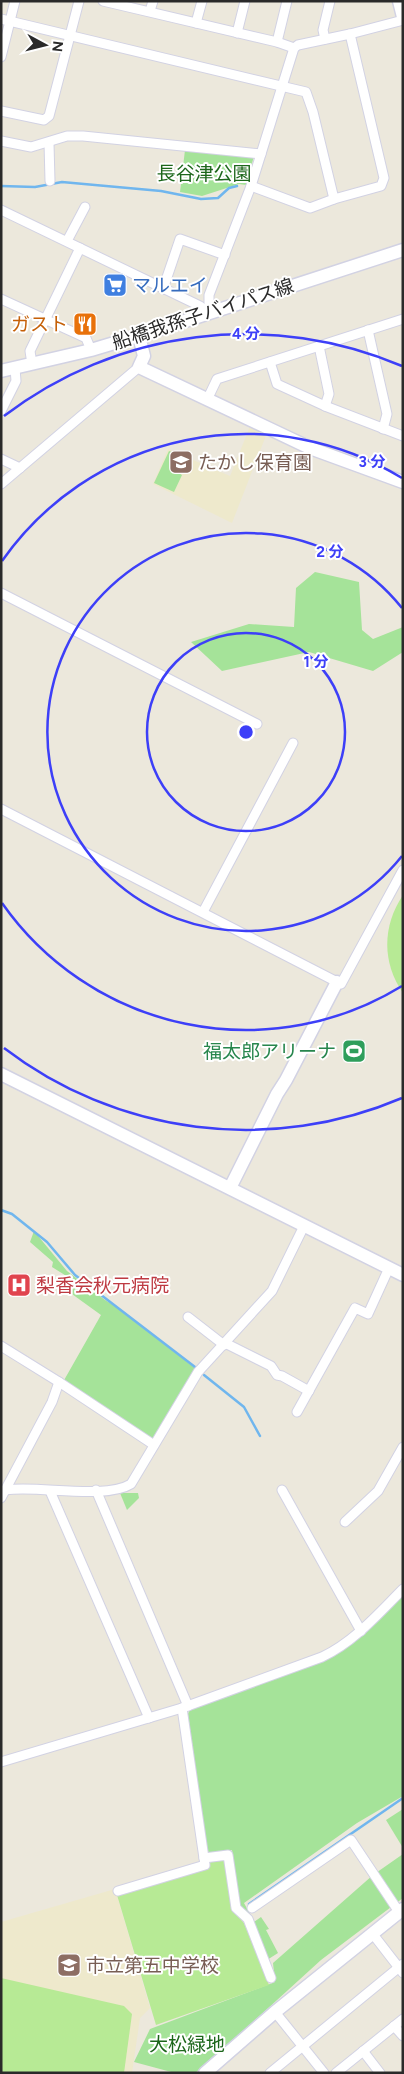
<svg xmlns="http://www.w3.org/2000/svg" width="404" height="2074" font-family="Figtree,'Noto Sans JP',sans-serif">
	<rect width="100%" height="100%" fill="#ece8dc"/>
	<g fill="#eee9cc">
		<polygon points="251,424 267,433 232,523 153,484 168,449 230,476"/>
		<polygon points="115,1889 150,2008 140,2018 132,2073 1,2073 1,1922"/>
	</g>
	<g fill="#a5e399">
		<polygon points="185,150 254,156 246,185 239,184 202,196 180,192"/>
		<polygon points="169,451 185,457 177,472 182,475 174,492 154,483"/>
		<polygon points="315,572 359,582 362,630 373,639 403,627 403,652 373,671 309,652 222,671 191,642 249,624 294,627 296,588"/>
		<polygon points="34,1231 67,1271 105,1300 123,1311 196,1369 152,1440 63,1382 101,1315 65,1289 68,1277 52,1267 53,1262 30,1242"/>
		<polygon points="120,1493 138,1493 139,1498 127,1510"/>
		<polygon points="403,1592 403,1796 357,1823 244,1903 251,1916 239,1906 232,1850 210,1854 207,1850 188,1714 190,1709 340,1651"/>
		<polygon points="403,1809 403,1848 386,1820"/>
		<polygon points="403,1854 403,1898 321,1960 209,2062 195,2073 175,2073 134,2062 150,2029 275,1982 273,1963 373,1875"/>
		<polygon points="261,1917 269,1929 266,1930 278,1953 267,1960 254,1922"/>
	</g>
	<g fill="#b7ea95">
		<path d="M403,895V993C382,963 382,926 403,895Z"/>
		<polygon points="220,1859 226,1862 231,1908 244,1923 269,1985 156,2025 117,1895 208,1868 211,1861"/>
		<polygon points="1,1978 124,2006 132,2014 124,2073 1,2073"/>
	</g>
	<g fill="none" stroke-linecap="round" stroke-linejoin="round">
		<g stroke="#70b6ee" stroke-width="2.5">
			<polyline points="1,186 35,187 62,182 161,191 201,199 218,198 229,188 237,186"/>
			<polyline points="1,1210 12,1214 47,1242 75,1275 195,1367"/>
			<polyline points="204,1375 244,1407 260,1436"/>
			<polyline points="249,1904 403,1798"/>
		</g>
		<g stroke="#d2d2e3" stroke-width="11">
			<g id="street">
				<polyline points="103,1 277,42 294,48"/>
				<polyline points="150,11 153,1"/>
				<polyline points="1,19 306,92 313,112 334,199 381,186 384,178 350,34"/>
				<polyline points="196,23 202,1"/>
				<polyline points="237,33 245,1"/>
				<polyline points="325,39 323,30 330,1"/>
				<polyline points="277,42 287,1"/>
				<polyline points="1,57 15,1"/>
				<polyline points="1,111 44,120 49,116 79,1"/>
				<polyline points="1,141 31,147 67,136 83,136 261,154"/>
				<polyline points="49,143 50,181"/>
				<polyline points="251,186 310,208 334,199"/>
				<polyline points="1,210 200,306 209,313"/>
				<polyline points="67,241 85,207"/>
				<polyline points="163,289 180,239 225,255"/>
				<polyline points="1,299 86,338 91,350"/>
				<polyline points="209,313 209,295 251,186 294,48 298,45 350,34 403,20"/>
				<polyline points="368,330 387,414 383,429"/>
				<polyline points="319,346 329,394 325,406"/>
				<polyline points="270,362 277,384 325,406 403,436"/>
				<polyline points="32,364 30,351 80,248"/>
				<polyline points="207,400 217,379 403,319"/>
				<polyline points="1,411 16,381 15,368"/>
				<polyline points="1,459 20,468"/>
				<polyline points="1,484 139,367"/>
				<polyline points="1,593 257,724"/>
				<polyline points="1,809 341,984 403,870"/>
				<polyline points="203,912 293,743"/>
				<polyline points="188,1317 224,1345"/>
				<polyline points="225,1343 271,1366 277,1375 282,1376 309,1391"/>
				<polyline points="1,1346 59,1382 154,1445"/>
				<polyline points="297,1412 355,1308 368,1314 389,1268"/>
				<path d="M6,1490C37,1485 105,1500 131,1484L198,1372L272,1291L304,1226"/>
				<polyline points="96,1490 188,1706"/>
				<polyline points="282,1490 361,1631"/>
				<polyline points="50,1491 149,1718"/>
				<polyline points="1,1498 52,1402 59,1382"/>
				<polyline points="345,1522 378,1491 403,1447"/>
				<path d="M1,1762L182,1708L322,1657C354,1642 378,1614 403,1589"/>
				<polyline points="204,1858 228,1855 236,1908 248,1919 271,1978"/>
				<polyline points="118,1891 205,1865 182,1708"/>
				<polyline points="252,1908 351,1840 399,1912"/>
				<polyline points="372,1933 403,1973"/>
				<polyline points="275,2012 324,2073"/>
				<polyline points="394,2026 403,2036"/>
				<polyline points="363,2051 380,2073"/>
				<polyline points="270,2073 403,1964"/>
				<polyline points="336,2073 403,2019"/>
			</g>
		</g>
		<g stroke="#d2d2e3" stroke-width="15">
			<g id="secondary">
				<polyline points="399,1 403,17"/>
				<polyline points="139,336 144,356 139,367 310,448 403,482"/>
				<polyline points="1,371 91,350 151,332 403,250"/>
				<polyline points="1,1074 403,1275"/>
				<polyline points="230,1188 277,1094 286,1080 337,982"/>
				<polyline points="205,2073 275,2012 403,1909"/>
			</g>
		</g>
		<use href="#street" stroke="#fff" stroke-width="9"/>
		<use href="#secondary" stroke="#fff" stroke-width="12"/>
	</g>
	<g fill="none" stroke="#3d3ff8" stroke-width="2.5">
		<circle cx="246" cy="732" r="99"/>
		<path d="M402 856A199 199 0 1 1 402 608"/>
		<path d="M402 986A298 298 0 0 1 2 903M2 561A298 298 0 0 1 402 478"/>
		<path d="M402 1098A398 398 0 0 1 4 1048M4 416A398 398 0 0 1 402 366"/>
	</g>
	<defs>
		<g id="supermarket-square" transform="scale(1.25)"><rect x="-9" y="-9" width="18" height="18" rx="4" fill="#3f7fe0" stroke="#fff"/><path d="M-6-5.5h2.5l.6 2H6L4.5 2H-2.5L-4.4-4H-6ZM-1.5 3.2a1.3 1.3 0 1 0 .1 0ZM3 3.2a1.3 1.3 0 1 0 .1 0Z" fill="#fff"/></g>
		<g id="restaurant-square" transform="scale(1.25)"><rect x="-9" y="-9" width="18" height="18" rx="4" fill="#e8710a" stroke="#fff"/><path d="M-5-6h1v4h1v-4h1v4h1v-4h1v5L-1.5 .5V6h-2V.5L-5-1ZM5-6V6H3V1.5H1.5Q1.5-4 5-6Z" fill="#fff"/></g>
		<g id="school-square" transform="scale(1.25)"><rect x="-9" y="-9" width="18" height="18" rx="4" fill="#8d6e63" stroke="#fff"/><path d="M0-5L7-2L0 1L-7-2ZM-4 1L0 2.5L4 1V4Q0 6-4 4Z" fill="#fff"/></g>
		<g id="stadium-square" transform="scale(1.25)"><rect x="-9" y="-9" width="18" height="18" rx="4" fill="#2e9e5b" stroke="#fff"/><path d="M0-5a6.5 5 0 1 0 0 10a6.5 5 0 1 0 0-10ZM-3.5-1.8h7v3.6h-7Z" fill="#fff"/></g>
		<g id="hospital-square" transform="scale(1.25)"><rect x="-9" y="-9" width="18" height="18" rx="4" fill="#e0444e" stroke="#fff"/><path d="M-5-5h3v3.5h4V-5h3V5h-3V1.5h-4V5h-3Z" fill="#fff"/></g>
	</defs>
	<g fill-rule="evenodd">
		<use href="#supermarket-square" x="115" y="285"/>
		<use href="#restaurant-square" x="85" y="324"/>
		<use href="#school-square" x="181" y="462"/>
		<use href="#stadium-square" x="354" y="1051"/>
		<use href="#hospital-square" x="19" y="1285"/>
		<use href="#school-square" x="69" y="1965"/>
	</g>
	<g text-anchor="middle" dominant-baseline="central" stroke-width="4" stroke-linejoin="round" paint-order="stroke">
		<g font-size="19" fill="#1d671b" stroke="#fff">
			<text x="204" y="173">長谷津公園</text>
			<text x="187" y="2044">大松緑地</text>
		</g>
		<g font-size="19" fill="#366cbe" stroke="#fff" text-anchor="start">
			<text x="132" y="285">マルエイ</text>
		</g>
		<g font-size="19" fill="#2a2a2a" stroke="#fff">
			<text transform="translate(203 314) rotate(-18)">船橋我孫子バイパス線</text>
		</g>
		<g font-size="19" fill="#c56008" stroke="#fff" text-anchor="end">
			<text x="68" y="324">ガスト</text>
		</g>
		<g font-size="19" fill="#785e54" stroke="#fff" text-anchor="start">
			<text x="198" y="462">たかし保育園</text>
			<text x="86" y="1965">市立第五中学校</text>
		</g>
		<g font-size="19" fill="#27864d" stroke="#fff" text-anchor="end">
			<text x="336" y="1051">福太郎アリーナ</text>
		</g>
		<g font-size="19" fill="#be3a42" stroke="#fff" text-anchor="start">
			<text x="36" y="1285">梨香会秋元病院</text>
		</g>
	</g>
	<circle cx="246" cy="732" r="8" fill="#3d3ff8" stroke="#fff" stroke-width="2.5"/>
	<g font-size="15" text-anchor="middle" font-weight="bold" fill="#3d3ff8" stroke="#fff" stroke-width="4" stroke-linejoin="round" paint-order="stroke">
		<text x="246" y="339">4 分</text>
		<text x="372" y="467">3 分</text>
		<text x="330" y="557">2 分</text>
		<text x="316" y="667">1 分</text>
	</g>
	<rect width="404" height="2074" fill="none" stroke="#2a2a2a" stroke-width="5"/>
	<g transform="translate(45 45) rotate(97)" stroke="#ffffff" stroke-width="4" paint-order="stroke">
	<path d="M0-4L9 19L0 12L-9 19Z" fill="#2a2a2a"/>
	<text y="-8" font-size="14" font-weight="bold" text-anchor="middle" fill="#2a2a2a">N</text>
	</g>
</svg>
